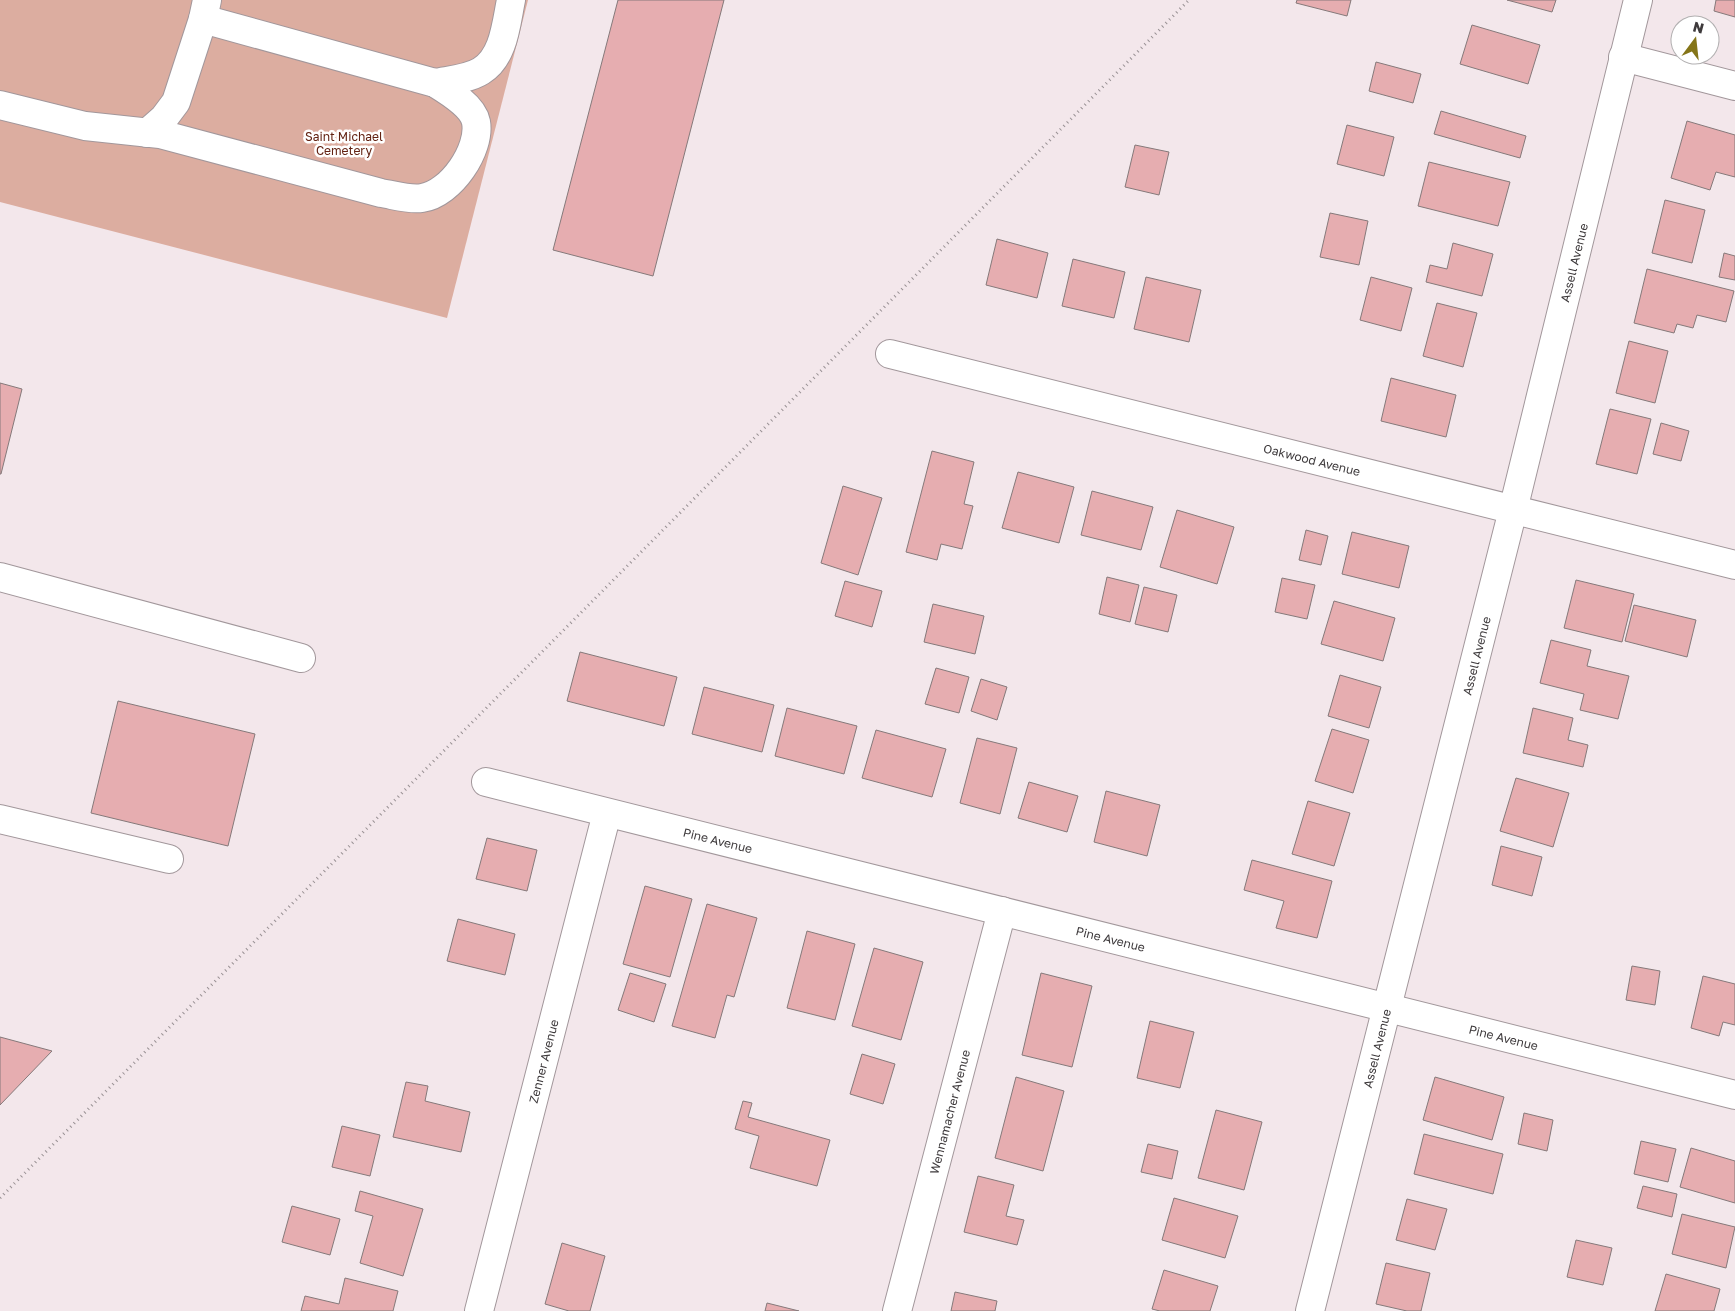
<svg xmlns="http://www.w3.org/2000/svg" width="1735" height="1311" font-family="'Golos Text',sans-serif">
	<rect width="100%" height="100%" fill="#f3e7eb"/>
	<polygon fill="#dcada0" points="0,0 528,0 447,318 0,202"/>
	<g fill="#e6adb0" stroke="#85797a">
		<polygon points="618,0 724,0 653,276 553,250"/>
		<polygon points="1297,0 1351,0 1347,16 1296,3"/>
		<polygon points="1507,0 1556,0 1552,12"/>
		<polygon points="1716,0 1735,0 1735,17 1714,11"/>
		<polygon points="1472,25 1540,45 1528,84 1460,64"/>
		<polygon points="1376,62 1421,74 1413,103 1369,91"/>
		<polygon points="1441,111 1526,136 1520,158 1434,134"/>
		<polygon points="1687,121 1735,135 1735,177 1716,172 1710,190 1671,178"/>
		<polygon points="1347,125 1394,137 1384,176 1337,164"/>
		<polygon points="1135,145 1169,152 1159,195 1125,187"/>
		<polygon points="1429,162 1510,182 1498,226 1418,206"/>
		<polygon points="1665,200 1705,210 1692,263 1652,253"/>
		<polygon points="1330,213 1368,221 1359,265 1320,257"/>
		<polygon points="997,239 1048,253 1037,298 986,285"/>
		<polygon points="1453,243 1493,254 1482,296 1426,282 1430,265 1447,269"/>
		<polygon points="1724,253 1735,256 1735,280 1719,277"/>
		<polygon points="1073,259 1125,272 1114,318 1062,306"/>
		<polygon points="1647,269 1734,291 1726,322 1697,315 1693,328 1677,324 1674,333 1634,323"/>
		<polygon points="1146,277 1201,290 1189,342 1134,329"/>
		<polygon points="1371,277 1412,288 1401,331 1360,320"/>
		<polygon points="1437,303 1477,313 1463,367 1423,356"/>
		<polygon points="1629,341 1668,351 1655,403 1616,393"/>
		<polygon points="1391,378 1456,395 1446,437 1381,421"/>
		<polygon points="0,383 22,389 1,474 0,474"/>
		<polygon points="1610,409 1651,419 1637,474 1596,464"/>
		<polygon points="1661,423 1689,431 1681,461 1653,454"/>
		<polygon points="932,451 974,462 964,504 973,506 962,549 941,544 937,560 906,552"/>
		<polygon points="1018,472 1074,487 1059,543 1002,528"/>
		<polygon points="843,486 882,498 858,575 821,563"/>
		<polygon points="1092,491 1153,507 1141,550 1081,535"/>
		<polygon points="1177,510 1234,527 1217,584 1160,567"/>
		<polygon points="1306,530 1328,536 1321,565 1299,560"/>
		<polygon points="1352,532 1409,546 1399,588 1342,574"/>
		<polygon points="1107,577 1139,585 1130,622 1099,614"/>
		<polygon points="1282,578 1315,585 1307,619 1275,612"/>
		<polygon points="1576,580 1634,594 1622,642 1564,628"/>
		<polygon points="845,581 882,591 872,627 835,616"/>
		<polygon points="1144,587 1177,595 1168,632 1135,624"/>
		<polygon points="1334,601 1395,618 1383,661 1321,644"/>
		<polygon points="933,604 984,616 975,654 924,642"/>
		<polygon points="1634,605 1696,620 1687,657 1625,641"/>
		<polygon points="1551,640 1591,650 1587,666 1629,676 1618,719 1580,710 1584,694 1540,683"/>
		<polygon points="580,652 677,677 664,726 567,701"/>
		<polygon points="936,668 969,677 959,713 925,704"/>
		<polygon points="1340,675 1381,687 1369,728 1328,716"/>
		<polygon points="981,679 1007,687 997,720 971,711"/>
		<polygon points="704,687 774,705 762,752 692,734"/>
		<polygon points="118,701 255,734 228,846 91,813"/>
		<polygon points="787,708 857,726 844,774 775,756"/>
		<polygon points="1533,708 1573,718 1568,740 1588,745 1583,767 1523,753"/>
		<polygon points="1332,729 1369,740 1353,793 1315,781"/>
		<polygon points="876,730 946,749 932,797 862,778"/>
		<polygon points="977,738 1017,748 1000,814 960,803"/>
		<polygon points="1516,778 1569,793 1553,847 1500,831"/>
		<polygon points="1029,782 1078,796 1067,832 1018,818"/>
		<polygon points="1106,791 1160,805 1147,856 1094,842"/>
		<polygon points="1308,801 1350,813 1334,866 1292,854"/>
		<polygon points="487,838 537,850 527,891 476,879"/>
		<polygon points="1501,846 1542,857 1532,896 1492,885"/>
		<polygon points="1252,860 1332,881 1317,938 1276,928 1284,901 1244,890"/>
		<polygon points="645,886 692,899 670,977 623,964"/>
		<polygon points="707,904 757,918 734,997 727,995 715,1038 672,1026"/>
		<polygon points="458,919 515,934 505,975 447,961"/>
		<polygon points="807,931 855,944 835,1020 787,1008"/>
		<polygon points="874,948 923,962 901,1040 852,1026"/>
		<polygon points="1632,966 1660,971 1655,1005 1626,1000"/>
		<polygon points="630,973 666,984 654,1022 618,1010"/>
		<polygon points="1041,973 1092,986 1072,1067 1022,1055"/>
		<polygon points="1703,976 1735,984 1735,1025 1723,1022 1719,1036 1691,1028"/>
		<polygon points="1150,1021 1194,1032 1180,1088 1137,1078"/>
		<polygon points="0,1037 52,1051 0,1105"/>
		<polygon points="862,1054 895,1064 883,1104 850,1094"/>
		<polygon points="1016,1077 1064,1091 1043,1171 995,1158"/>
		<polygon points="1435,1077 1504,1097 1492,1140 1423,1120"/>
		<polygon points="406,1082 428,1086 425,1101 470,1112 461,1152 393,1137"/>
		<polygon points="743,1101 752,1103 748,1117 830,1140 817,1186 750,1168 759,1136 735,1129"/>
		<polygon points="1216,1110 1262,1122 1244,1190 1198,1178"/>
		<polygon points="1524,1113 1553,1120 1547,1151 1518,1144"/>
		<polygon points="342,1126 380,1135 370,1176 332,1167"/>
		<polygon points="1424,1134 1503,1154 1493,1194 1414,1174"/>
		<polygon points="1641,1141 1676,1149 1668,1182 1634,1174"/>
		<polygon points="1148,1144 1178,1151 1172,1179 1141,1172"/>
		<polygon points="1691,1148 1735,1161 1735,1203 1680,1187"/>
		<polygon points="978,1176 1014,1185 1006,1216 1024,1220 1017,1245 964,1232"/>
		<polygon points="1643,1186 1677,1194 1672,1217 1637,1208"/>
		<polygon points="360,1191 423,1209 403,1276 360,1263 373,1216 355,1211"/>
		<polygon points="1174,1198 1238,1216 1225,1258 1162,1240"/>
		<polygon points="1407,1199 1447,1209 1435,1250 1396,1240"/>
		<polygon points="292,1206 340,1219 330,1255 282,1242"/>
		<polygon points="1682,1214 1735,1227 1726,1268 1672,1254"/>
		<polygon points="1576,1240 1612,1248 1603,1285 1567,1277"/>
		<polygon points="562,1243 605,1256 590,1311 569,1311 545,1304"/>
		<polygon points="1386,1263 1430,1273 1421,1311 1407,1311 1376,1304"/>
		<polygon points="1164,1270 1218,1286 1210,1311 1160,1311 1152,1309"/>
		<polygon points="1666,1274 1720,1289 1714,1311 1655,1311"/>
		<polygon points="345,1278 398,1291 393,1311 301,1311 305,1296 339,1304"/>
		<polygon points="955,1292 997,1301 995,1311 951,1311"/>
		<polygon points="767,1303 799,1311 765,1311"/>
	</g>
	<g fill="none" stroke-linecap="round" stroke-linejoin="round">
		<g stroke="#a2979b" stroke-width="30">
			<g id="minor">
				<polyline points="1623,57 1735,86"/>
				<path d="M435,83C450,80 468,79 481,71C504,57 506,24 511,0"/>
				<path d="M0,105L85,126L160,134L381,193C394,195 409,200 422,198C451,194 481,149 476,122C473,106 448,91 435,83L203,19"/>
				<polyline points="147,133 164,118 176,102 203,19 207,0"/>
				<path id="s1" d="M890,354L1735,565"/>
				<polyline points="0,577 301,658"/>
				<path id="s2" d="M486,782L1735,1095"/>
				<polyline points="0,819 169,859"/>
				<path id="s3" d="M479,1311L607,813"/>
				<path id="s4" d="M897,1311L1002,911"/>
				<path id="s5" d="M1310,1311L1513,510L1638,0"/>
			</g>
		</g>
		<polyline stroke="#999194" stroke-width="3" stroke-dasharray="1 4" stroke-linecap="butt" points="0,1198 1189,0"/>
		<use href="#minor" stroke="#fff" stroke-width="28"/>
	</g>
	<g text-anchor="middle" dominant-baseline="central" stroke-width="5" stroke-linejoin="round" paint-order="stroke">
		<g font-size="12" fill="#622111" stroke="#fff">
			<text x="344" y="136">Saint Michael<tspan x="344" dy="14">Cemetery</tspan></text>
		</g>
		<g font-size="12" fill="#3e3a3c" stroke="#fff">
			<text stroke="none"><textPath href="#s5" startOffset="1081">Assell Avenue</textPath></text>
			<text stroke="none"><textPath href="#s1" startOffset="435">Oakwood Avenue</textPath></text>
			<text stroke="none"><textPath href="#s5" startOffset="676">Assell Avenue</textPath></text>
			<text stroke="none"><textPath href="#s2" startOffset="239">Pine Avenue</textPath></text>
			<text stroke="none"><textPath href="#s2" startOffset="644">Pine Avenue</textPath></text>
			<text stroke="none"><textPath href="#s2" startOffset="1049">Pine Avenue</textPath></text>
			<text stroke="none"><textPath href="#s5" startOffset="271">Assell Avenue</textPath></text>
			<text stroke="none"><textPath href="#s3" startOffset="258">Zenner Avenue</textPath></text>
			<text stroke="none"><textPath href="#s4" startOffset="206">Wennamacher Avenue</textPath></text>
		</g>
	</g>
	<g transform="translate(1695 40) rotate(15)"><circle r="24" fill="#ffffff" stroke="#b2b0b1"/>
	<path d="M0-4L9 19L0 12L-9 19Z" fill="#857518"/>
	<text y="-8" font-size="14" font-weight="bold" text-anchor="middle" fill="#3e3a3c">N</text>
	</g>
</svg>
